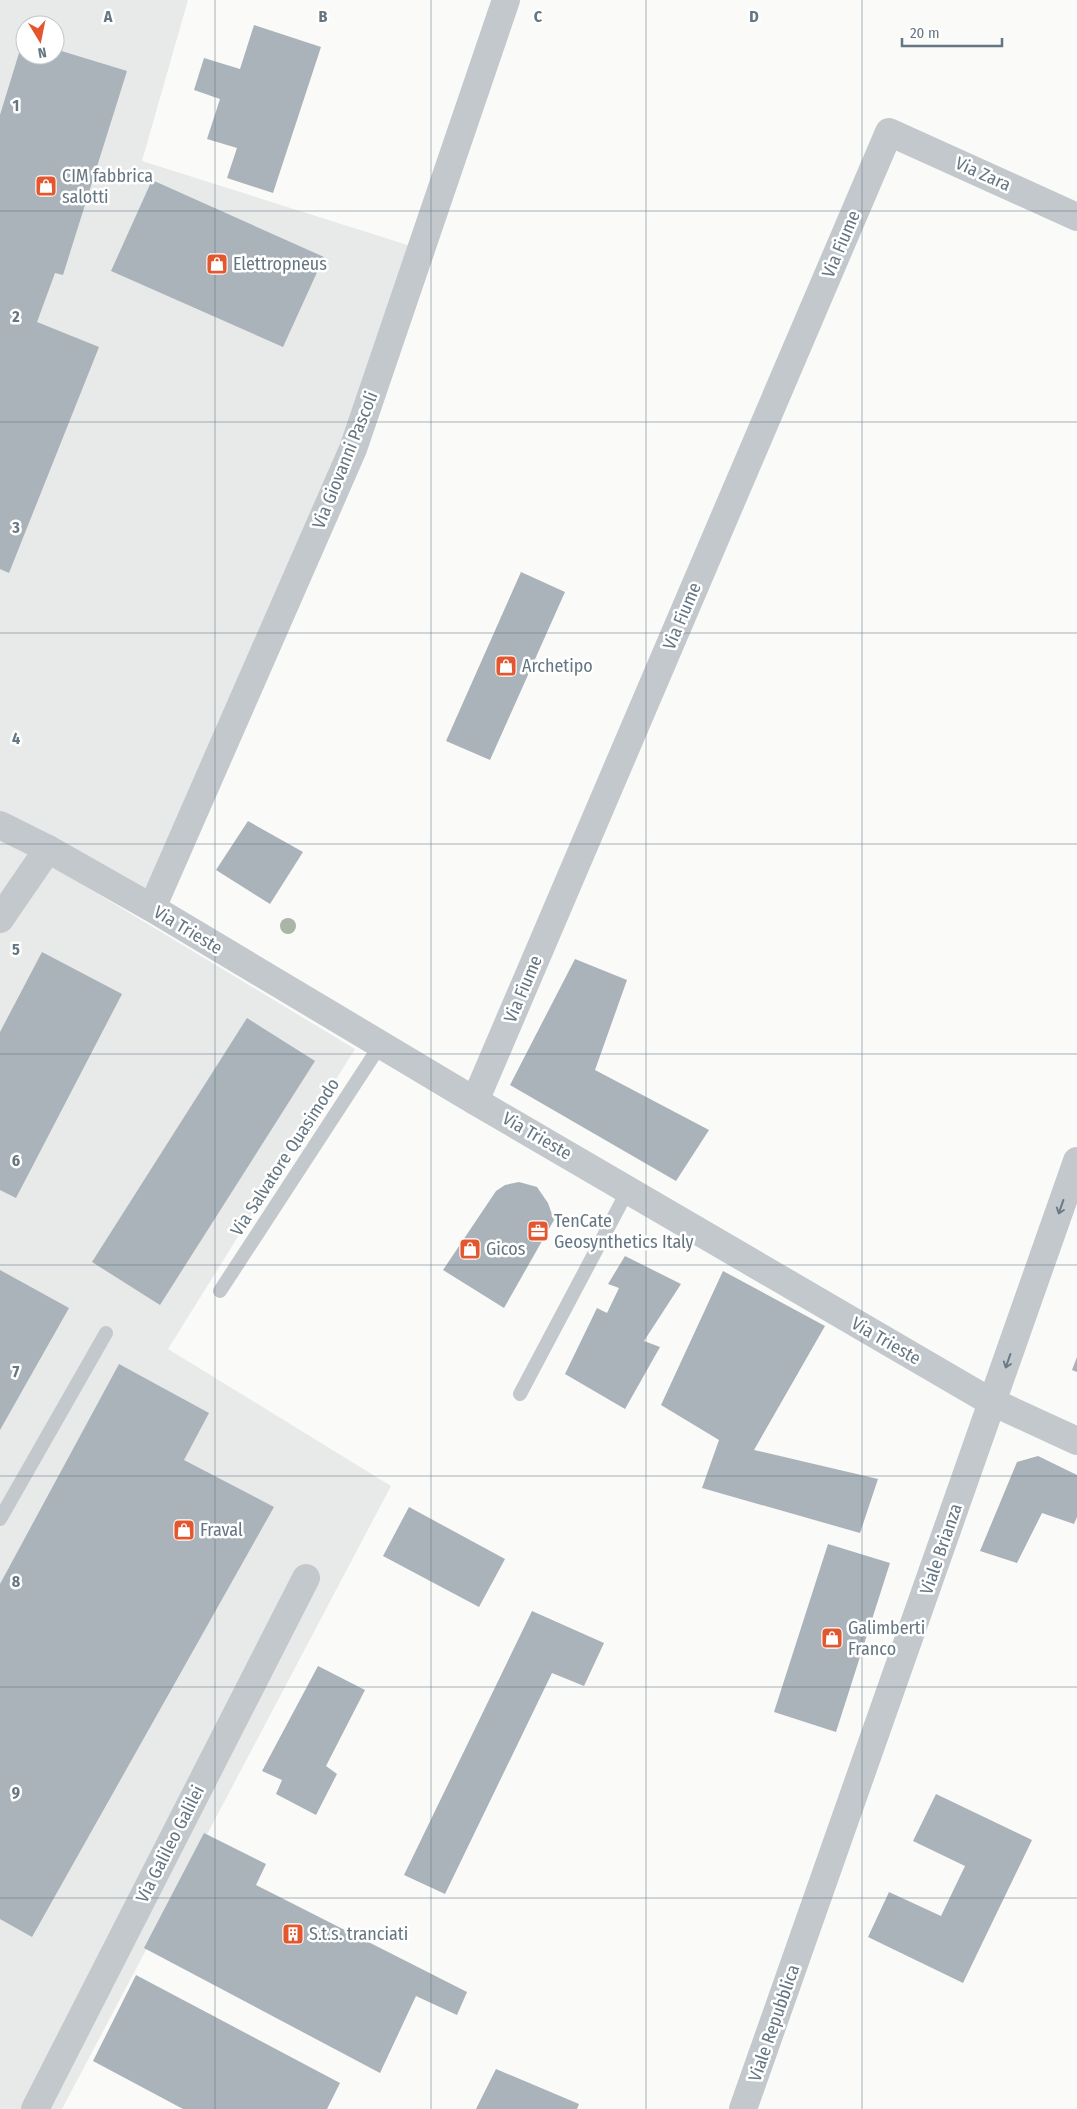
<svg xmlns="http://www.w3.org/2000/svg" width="1077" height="2109" font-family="'Fira Sans Condensed',sans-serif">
	<rect width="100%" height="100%" fill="#fafaf8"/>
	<g fill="#e8e9e9" fill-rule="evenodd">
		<path d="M0,0H188L142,161L414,247L346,446L150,900L0,816ZM25,25H55V55H25Z"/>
		<polygon points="0,839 30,853 355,1049 168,1349 391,1486 62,2109 0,2109"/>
	</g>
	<g fill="#aab3b9">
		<polygon points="254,25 321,47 273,193 227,178 237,148 207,139 220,99 194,90 204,58 240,69"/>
		<polygon points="23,40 25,55 55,55 55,49 127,71 63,275 55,273 37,322 99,347 9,573 0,569 0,115"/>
		<polygon points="152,180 324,257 283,347 111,271"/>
		<polygon points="521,572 565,592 490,760 446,741"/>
		<polygon points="248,821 303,852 270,904 216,870"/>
		<polygon points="42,952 122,994 16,1198 0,1190 0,1032"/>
		<polygon points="575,959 627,980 595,1070 709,1130 676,1181 510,1085"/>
		<polygon points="247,1018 315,1061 160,1305 92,1262"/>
		<polygon points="519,1182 537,1187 548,1203 554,1220 504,1308 443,1270 496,1191 505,1185"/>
		<polygon points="625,1256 681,1284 644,1341 660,1347 625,1409 565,1374 597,1308 607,1313 619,1288 608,1284"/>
		<polygon points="0,1270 69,1308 0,1430"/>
		<polygon points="723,1271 825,1326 754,1450 878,1479 860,1533 702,1488 719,1440 661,1405"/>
		<polygon points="1077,1357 1077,1372 1072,1370"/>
		<polygon points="119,1364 209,1413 184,1460 274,1507 32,1937 0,1919 0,1584"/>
		<polygon points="1038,1456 1077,1475 1077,1517 1074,1524 1042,1513 1017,1563 980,1551 1017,1462"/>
		<polygon points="409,1507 505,1559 479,1607 383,1556"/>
		<polygon points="828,1544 890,1563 836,1732 774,1712"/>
		<polygon points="532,1611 604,1643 584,1686 552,1673 445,1894 404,1875"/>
		<polygon points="318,1666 365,1690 326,1766 337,1774 316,1815 276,1794 282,1780 262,1771"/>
		<polygon points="936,1794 1032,1840 963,1983 868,1937 889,1892 941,1916 965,1866 913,1841"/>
		<polygon points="204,1833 266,1864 256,1885 467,1992 457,2015 416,1996 380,2073 144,1948"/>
		<polygon points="136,1975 340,2083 327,2109 183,2109 93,2061"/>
		<polygon points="496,2069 579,2104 577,2109 476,2109"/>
	</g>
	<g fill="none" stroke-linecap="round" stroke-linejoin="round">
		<g stroke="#c3c8cc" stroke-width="14">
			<polyline points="220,1291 381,1044"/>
			<polyline points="520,1394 628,1190"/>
			<polyline points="0,1519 106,1333"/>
		</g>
		<g stroke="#c3c8cc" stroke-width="28">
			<polyline points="152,908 353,449 506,0"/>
			<polyline points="0,919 48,849"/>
			<polyline points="475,1101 889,132 1077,217"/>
			<polyline points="35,2109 306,1578"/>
		</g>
		<g stroke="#c3c8cc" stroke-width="28">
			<polyline points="0,825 48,849 152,908 475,1101 986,1399 1077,1441"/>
			<polyline points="743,2109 1077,1161"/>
		</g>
	</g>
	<circle fill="#aab4a7" cx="288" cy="926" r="8"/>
	<defs><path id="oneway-shaft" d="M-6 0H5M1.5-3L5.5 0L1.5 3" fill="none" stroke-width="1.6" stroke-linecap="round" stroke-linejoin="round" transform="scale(1.25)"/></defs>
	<g stroke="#6a7a87">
		<use href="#oneway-shaft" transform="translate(1061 1207) rotate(109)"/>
		<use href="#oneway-shaft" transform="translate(1008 1361) rotate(109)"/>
	</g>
	<path fill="none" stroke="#657683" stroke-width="1" stroke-opacity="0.55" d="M215,0V2109M431,0V2109M646,0V2109M862,0V2109M0,211H1077M0,422H1077M0,633H1077M0,844H1077M0,1054H1077M0,1265H1077M0,1476H1077M0,1687H1077M0,1898H1077"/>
	<defs>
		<g id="shop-square" transform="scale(1.125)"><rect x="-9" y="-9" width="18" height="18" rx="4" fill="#e4572e" stroke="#fff"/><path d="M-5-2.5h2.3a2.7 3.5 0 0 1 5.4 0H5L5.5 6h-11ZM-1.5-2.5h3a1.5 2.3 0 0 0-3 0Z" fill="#fff"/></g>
		<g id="office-square" transform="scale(1.125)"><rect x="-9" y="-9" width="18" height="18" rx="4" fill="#e4572e" stroke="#fff"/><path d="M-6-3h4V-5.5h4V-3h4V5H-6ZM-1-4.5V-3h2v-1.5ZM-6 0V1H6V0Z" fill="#fff"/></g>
		<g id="building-square" transform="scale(1.125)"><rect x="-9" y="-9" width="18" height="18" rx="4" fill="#e4572e" stroke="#fff"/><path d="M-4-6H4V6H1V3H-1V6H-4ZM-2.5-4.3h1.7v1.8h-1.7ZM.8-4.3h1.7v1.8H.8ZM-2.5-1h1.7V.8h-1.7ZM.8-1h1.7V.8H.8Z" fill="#fff"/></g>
	</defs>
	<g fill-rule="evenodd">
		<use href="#shop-square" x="46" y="186"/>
		<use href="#shop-square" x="217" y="264"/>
		<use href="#shop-square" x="506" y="666"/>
		<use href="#office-square" x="538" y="1231"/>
		<use href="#shop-square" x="470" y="1249"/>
		<use href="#shop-square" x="184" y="1530"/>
		<use href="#shop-square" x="832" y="1638"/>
		<use href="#building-square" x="293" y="1934"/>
	</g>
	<g text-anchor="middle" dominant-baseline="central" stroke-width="5" stroke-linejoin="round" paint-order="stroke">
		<g font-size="18" fill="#657683" stroke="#fff">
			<text transform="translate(983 174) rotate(24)">Via Zara</text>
			<text transform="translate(841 244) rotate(-67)">Via Fiume</text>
			<text transform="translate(345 460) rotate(-68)">Via Giovanni Pascoli</text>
			<text transform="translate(682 616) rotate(-67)">Via Fiume</text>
			<text transform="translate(188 930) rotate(31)">Via Trieste</text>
			<text transform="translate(523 989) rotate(-67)">Via Fiume</text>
			<text transform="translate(537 1136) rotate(30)">Via Trieste</text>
			<text transform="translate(285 1157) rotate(-57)">Via Salvatore Quasimodo</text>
			<text transform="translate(886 1341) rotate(30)">Via Trieste</text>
			<text transform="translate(941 1549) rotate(-71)">Viale Brianza</text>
			<text transform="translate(170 1844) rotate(-63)">Via Galileo Galilei</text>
			<text transform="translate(774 2023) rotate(-71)">Viale Repubblica</text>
		</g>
		<g font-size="18" fill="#657683" stroke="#fff" text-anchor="start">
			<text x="62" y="176">CIM fabbrica<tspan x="62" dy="21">salotti</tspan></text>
			<text x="233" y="264">Elettropneus</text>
			<text x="522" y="666">Archetipo</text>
			<text x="554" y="1221">TenCate<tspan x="554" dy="21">Geosynthetics Italy</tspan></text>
			<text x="486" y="1249">Gicos</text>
			<text x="200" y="1530">Fraval</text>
			<text x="848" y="1628">Galimberti<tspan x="848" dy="21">Franco</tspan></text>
			<text x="309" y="1934">S.t.s. tranciati</text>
		</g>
	</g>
	<g font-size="16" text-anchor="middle" font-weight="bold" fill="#657683" stroke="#fff" stroke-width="5" stroke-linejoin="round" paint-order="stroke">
		<text x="108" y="22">A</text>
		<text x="323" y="22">B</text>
		<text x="538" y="22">C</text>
		<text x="754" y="22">D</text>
		<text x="16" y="111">1</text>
		<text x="16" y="322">2</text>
		<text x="16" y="533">3</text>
		<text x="16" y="744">4</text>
		<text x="16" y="955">5</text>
		<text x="16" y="1166">6</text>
		<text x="16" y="1377">7</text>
		<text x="16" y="1587">8</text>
		<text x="16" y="1798">9</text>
	</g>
	<g transform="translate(40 40) rotate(170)"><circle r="24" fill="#ffffff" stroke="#c1c8cd"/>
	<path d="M0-4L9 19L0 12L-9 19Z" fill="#e4572e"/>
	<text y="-8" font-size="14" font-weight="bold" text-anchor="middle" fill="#657683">N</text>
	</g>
	<path d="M902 38v8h100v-8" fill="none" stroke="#657683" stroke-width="2.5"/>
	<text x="910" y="38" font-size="15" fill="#657683" stroke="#ffffff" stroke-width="4" paint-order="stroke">20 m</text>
</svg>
